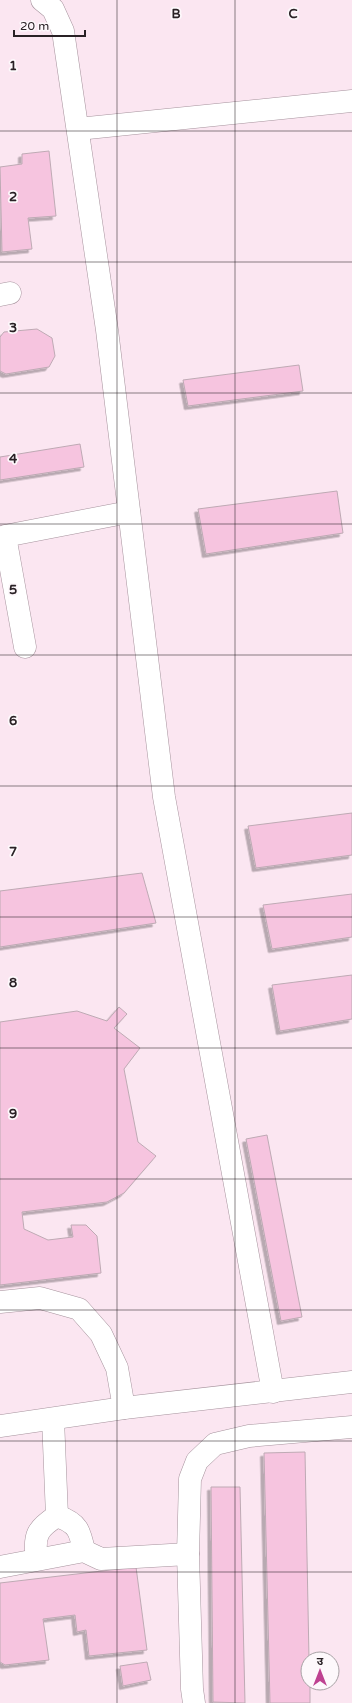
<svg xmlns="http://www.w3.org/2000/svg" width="352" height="1703" font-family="'Varela Round','Noto Sans Devanagari',sans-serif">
	<defs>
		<filter id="shadow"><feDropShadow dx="-3.5" dy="3.5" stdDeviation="0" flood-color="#0004"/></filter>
	</defs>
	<rect width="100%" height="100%" fill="#fbe6f1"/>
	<g fill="#f6c4df" stroke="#beaab4" filter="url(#shadow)">
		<polygon points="49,151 56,216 28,218 32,249 2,252 0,167 22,164 22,154"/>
		<polygon points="37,329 52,338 55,356 49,367 6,374 0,371 0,337 4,332"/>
		<polygon points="299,365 303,391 188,406 183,380"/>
		<polygon points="80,444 84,467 0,480 0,457"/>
		<polygon points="337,491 343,533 206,554 198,509"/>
		<polygon points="352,813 352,855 256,868 248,826"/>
		<polygon points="142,873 156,923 0,947 0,891"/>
		<polygon points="352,894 352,937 272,949 263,905"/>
		<polygon points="352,975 352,1019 280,1031 272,985"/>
		<polygon points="119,1007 127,1014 114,1028 140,1048 124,1069 138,1142 156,1156 124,1193 107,1202 22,1212 24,1229 48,1240 73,1237 71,1225 86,1225 97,1236 101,1273 0,1285 0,1022 77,1011 107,1021"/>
		<polygon points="267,1135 302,1317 281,1321 246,1139"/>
		<polygon points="305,1452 309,1659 308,1683 310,1683 310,1703 270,1703 264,1453"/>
		<polygon points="211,1487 240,1487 245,1703 213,1702"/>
		<polygon points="136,1567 147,1650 89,1656 86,1630 77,1632 75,1615 43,1619 49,1660 5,1665 0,1662 0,1583"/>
		<polygon points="147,1662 151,1680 123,1686 120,1666"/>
	</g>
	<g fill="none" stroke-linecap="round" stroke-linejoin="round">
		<g stroke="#a6939d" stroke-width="23">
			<g id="minor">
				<polyline points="42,0 53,9 63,31 107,330 164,797 273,1392"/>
				<polyline points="78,129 352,101"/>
				<polyline points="0,295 10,293"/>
				<polyline points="25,647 5,536 129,512"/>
				<polyline points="0,1302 40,1298 79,1309 101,1334 117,1368 124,1408"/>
				<polyline points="53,1419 57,1516"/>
				<polyline points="0,1426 124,1408 352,1382"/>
				<path d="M57,1516C78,1523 80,1531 84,1551"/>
				<path d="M37,1559C33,1535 38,1528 57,1516"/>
				<polyline points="0,1567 84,1551 101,1559 188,1554"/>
				<polyline points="194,1703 192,1689 188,1554 190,1479 197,1461 215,1444 249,1436 352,1427"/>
			</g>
		</g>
		<use href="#minor" stroke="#fff" stroke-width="22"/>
	</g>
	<path fill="none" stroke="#292125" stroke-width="1" stroke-opacity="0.55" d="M117,0V1703M235,0V1703M0,131H352M0,262H352M0,393H352M0,524H352M0,655H352M0,786H352M0,917H352M0,1048H352M0,1179H352M0,1310H352M0,1441H352M0,1572H352"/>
	<g font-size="13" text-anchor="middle" font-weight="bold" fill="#292125" stroke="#fdf8fb" stroke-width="3.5" stroke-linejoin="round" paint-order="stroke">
		<text x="176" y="18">B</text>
		<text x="293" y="18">C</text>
		<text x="13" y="70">1</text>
		<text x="13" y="201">2</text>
		<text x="13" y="332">3</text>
		<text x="13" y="463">4</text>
		<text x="13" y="594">5</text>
		<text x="13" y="725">6</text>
		<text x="13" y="856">7</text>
		<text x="13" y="987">8</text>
		<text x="13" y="1118">9</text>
	</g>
	<g transform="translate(320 1671)"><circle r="19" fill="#fdf8fb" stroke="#a8a2a5"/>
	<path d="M0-3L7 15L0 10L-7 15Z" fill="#be4291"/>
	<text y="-6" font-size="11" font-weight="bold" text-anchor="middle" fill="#292125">उ</text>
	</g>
	<path d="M14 30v6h71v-6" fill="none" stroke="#292125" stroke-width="2"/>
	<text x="20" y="30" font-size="12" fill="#292125" stroke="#fdf8fb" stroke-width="3" paint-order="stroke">20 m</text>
</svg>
